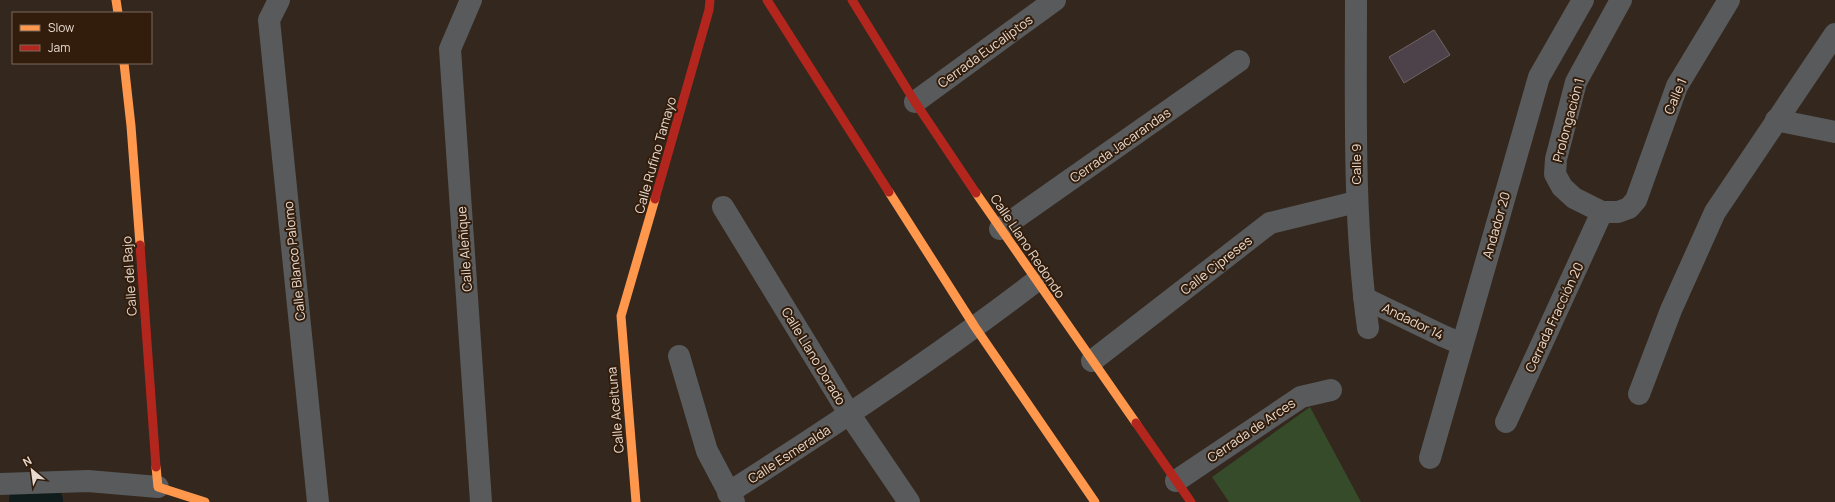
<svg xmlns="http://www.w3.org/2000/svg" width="1835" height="502" font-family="Manrope,sans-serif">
	<rect width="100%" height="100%" fill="#34271e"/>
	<polygon fill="#364b29" points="1310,407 1361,502 1229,502 1212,477"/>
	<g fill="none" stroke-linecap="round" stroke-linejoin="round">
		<polyline stroke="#0f1c1b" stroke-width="50" points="34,501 38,502"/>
	</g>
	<polygon fill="#4d424a" stroke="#6c6466" points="1434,30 1450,55 1404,83 1389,57"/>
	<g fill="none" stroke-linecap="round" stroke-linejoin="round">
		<g stroke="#585a5b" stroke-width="22">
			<polyline points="279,0 269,20 318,502"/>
			<polyline points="471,0 450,49 481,502"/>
			<path d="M1356,0C1356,109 1353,219 1368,328"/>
			<polyline points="1621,0 1576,82 1556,159 1555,174 1562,187 1574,198 1602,212 1618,212 1629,208 1636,200 1677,86 1729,0"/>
			<polyline points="915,102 1055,0"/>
			<polyline points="1776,120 1835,132"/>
			<polyline points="723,207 850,415 909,502"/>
			<polyline points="1000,229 1239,61"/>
			<polyline points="1364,298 1443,336 1462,344"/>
			<polyline points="679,356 707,451 734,502"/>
			<polyline points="1092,361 1270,223 1356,202"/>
			<polyline points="1639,394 1671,310 1715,212 1835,34"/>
			<polyline points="1506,422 1602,212"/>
			<polyline points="1430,458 1539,77 1583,0"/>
			<polyline points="1176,481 1301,397 1331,390"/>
			<polyline points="0,484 88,481 158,487"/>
			<path d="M728,493C833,426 937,357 1036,281"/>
		</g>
		<g stroke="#ff974d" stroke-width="9">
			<polyline points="116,0 118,13"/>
			<polyline points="124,63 131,126 140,245"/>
			<polyline points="889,192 975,327 1095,502"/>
			<polyline points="976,193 1136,423"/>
			<polyline points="156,467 158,487 205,502"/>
			<polyline points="636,502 621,316 655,199"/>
		</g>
		<g stroke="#b3261e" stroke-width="9">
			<polyline points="767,0 889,192"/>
			<polyline points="852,0 915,102 976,193"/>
			<polyline points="655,199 709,10 710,0"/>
			<polyline points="140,245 156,467"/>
			<polyline points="1136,423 1191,502"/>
		</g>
	</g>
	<g text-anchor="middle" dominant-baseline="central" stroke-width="4" stroke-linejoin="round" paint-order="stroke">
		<g font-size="13" fill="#e8dacf" stroke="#321d0c">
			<text transform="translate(985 51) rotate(-36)">Cerrada Eucaliptos</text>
			<text transform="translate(1675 96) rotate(-67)">Calle 1</text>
			<text transform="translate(1568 120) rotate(-75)">Prolongación 1</text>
			<text transform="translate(1120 145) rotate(-35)">Cerrada Jacarandas</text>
			<text transform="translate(655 155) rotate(-74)">Calle Rufino Tamayo</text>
			<text transform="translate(1356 164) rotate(-90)">Calle 9</text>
			<text transform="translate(1496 225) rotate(-74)">Andador 20</text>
			<text transform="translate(1028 246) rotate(56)">Calle Llano Redondo</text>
			<text transform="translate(464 249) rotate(-94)">Calle Aleñique</text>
			<text transform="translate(294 261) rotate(-96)">Calle Blanco Palomo</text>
			<text transform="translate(1216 265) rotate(-38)">Calle Cipreses</text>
			<text transform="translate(129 276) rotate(-94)">Calle del Bajo</text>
			<text transform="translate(1554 317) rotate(-65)">Cerrada Fracción 20</text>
			<text transform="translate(1413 321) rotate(26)">Andador 14</text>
			<text transform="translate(814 356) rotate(59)">Calle Llano Dorado</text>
			<text transform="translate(615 410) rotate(-95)">Calle Aceituna</text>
			<text transform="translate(1251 430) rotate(-34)">Cerrada de Arces</text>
			<text transform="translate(789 454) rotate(-33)">Calle Esmeralda</text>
		</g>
	</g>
	<rect x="12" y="12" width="140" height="52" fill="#321d0c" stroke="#7b695a"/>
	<rect x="20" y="25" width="20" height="6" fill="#ff974d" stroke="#7b695a"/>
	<text x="48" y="32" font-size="12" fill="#e8dacf">Slow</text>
	<rect x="20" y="45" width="20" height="6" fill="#b3261e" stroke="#7b695a"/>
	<text x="48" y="52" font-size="12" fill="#e8dacf">Jam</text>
	<g transform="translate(32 470) rotate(331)" stroke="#321d0c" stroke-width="3" paint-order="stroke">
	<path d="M0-3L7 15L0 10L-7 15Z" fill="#e8dacf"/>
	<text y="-6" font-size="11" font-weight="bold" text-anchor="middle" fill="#e8dacf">N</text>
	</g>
</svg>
